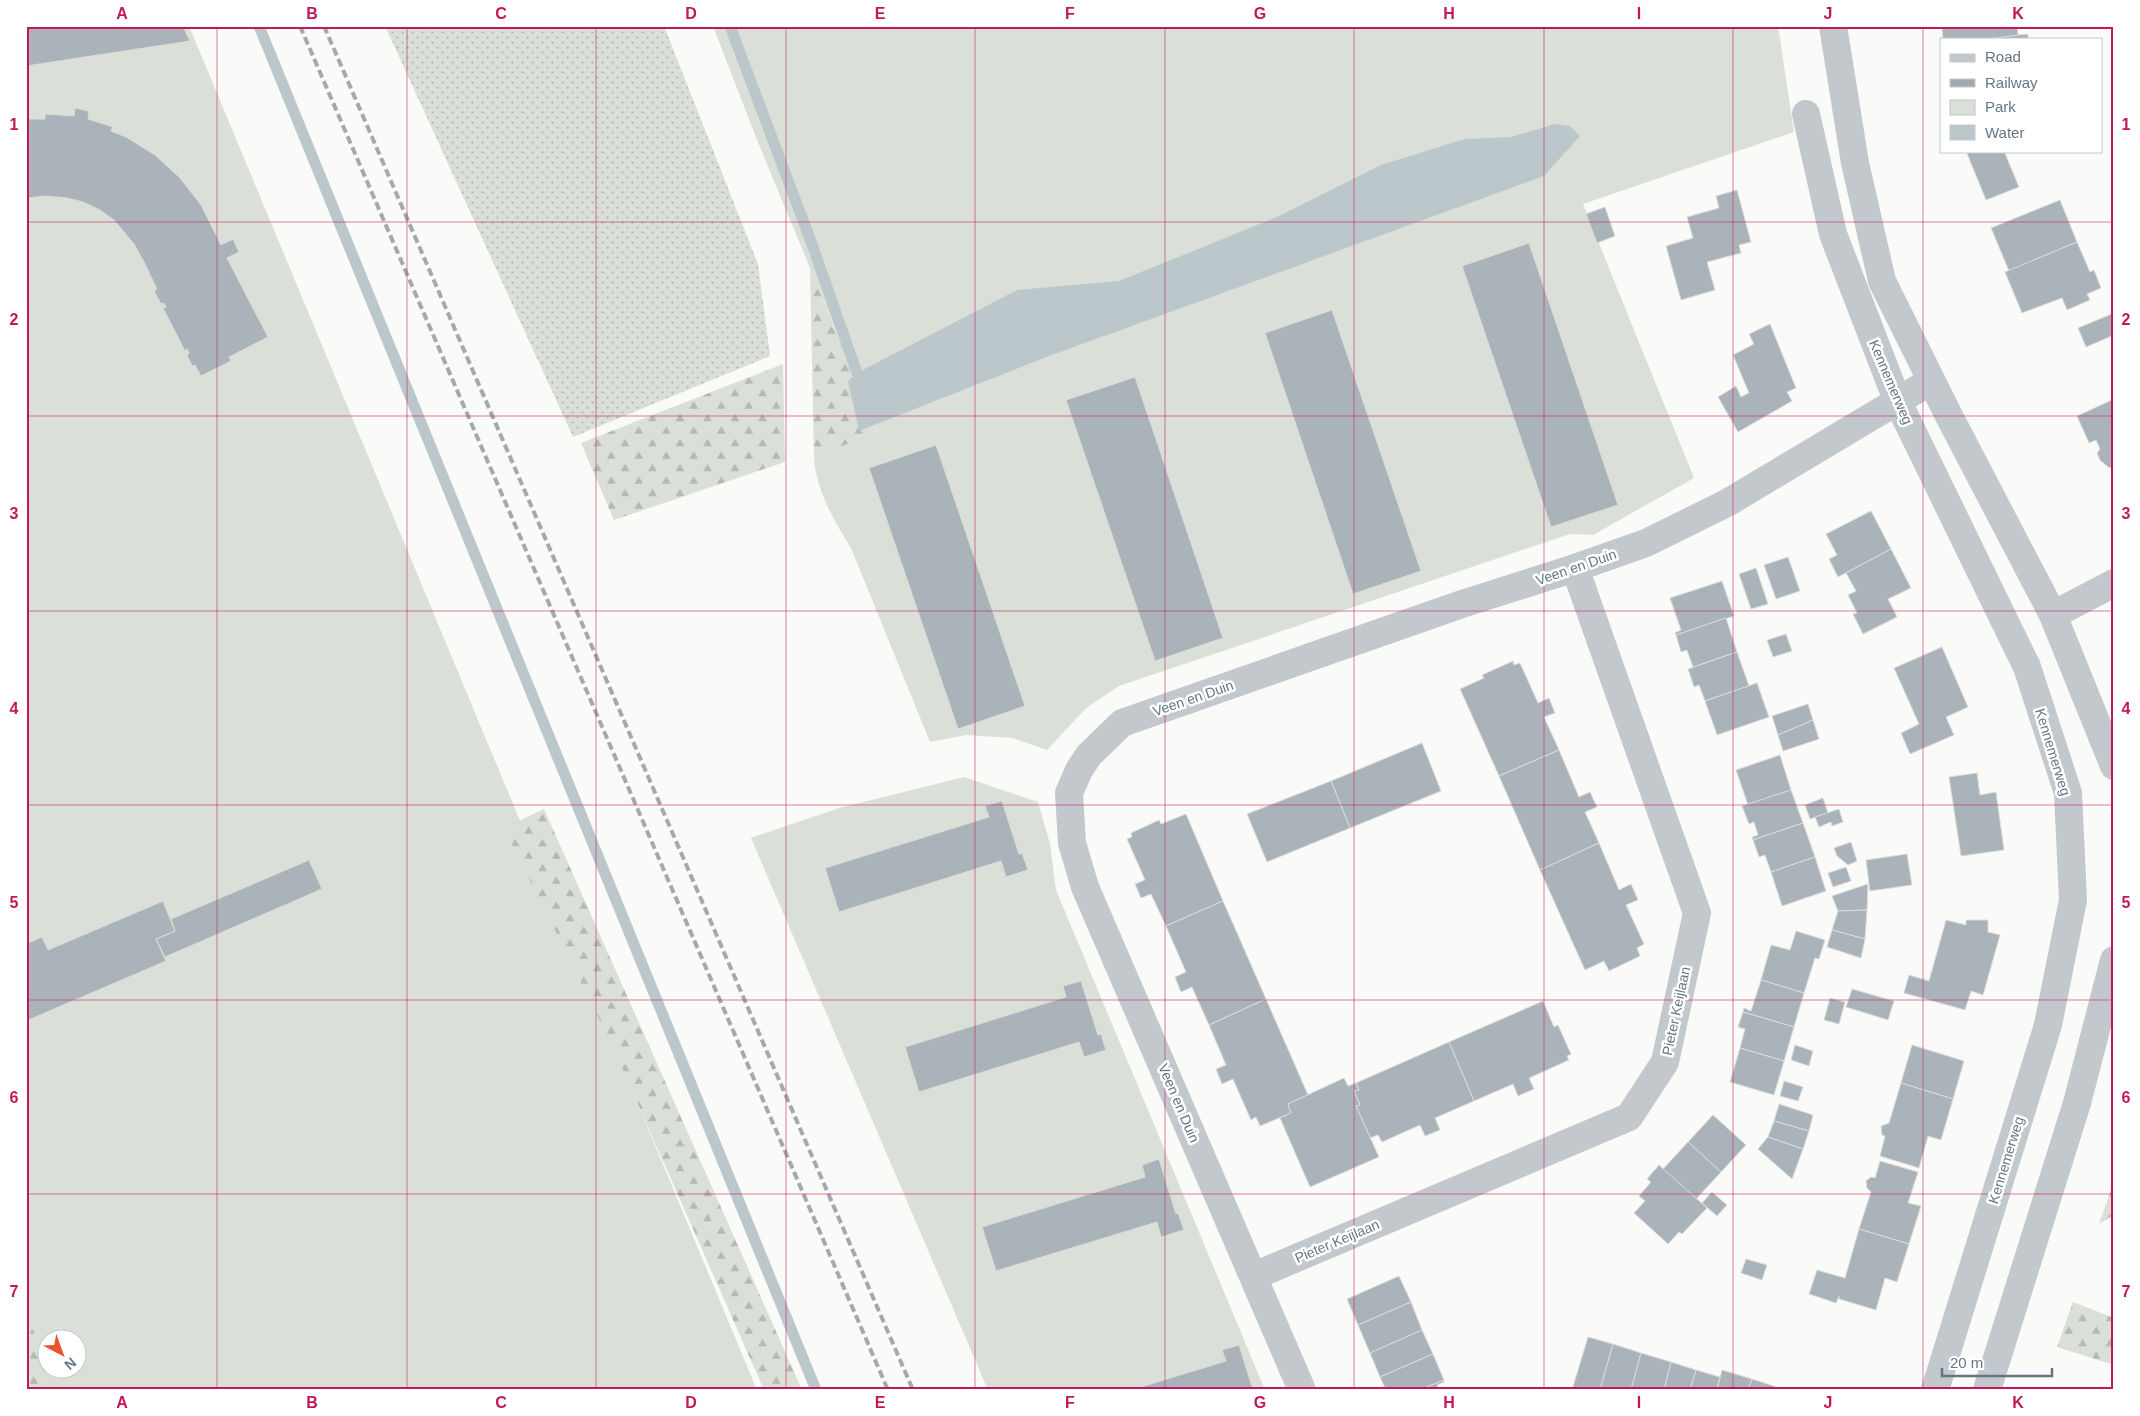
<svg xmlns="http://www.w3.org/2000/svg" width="2140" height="1416" font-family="Arial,sans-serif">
	<defs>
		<pattern id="forest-firs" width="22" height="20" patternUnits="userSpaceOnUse" patternTransform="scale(1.25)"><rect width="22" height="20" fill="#dadfd7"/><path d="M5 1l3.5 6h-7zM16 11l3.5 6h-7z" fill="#b4b9b4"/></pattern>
		<pattern id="garden-dots" width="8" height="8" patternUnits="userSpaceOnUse" patternTransform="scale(1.25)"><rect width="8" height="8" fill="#dadfd7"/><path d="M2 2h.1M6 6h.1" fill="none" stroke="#b4b9b4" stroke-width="1.8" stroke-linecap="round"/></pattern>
	</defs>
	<rect width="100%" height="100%" fill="#fafaf8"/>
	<g fill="#dadfd7" fill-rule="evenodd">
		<path d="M26,26H189L757,1390H26ZM48,1338H78V1368H48Z"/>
		<path d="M713,26H1778L1794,132L1583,204L1694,478L1593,535L1570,534L1119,686L1086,708L1047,750L1012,738L966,735L930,742L851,548C834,521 815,488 814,456L878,432L757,140Z"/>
		<polygon points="964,777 1038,802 1050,844 1056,890 1265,1390 988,1390 751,838 839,808"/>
	</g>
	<g fill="url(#forest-firs)">
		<polygon points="810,268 878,433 814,456"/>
		<polygon points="783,364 785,462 614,520 581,443"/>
		<polygon points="544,809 802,1390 803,1390 764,1390 611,1043 504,828"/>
		<polygon points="2114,1182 2114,1215 2099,1224"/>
		<polygon points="2073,1302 2114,1318 2114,1365 2057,1347"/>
		<polygon points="26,1314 47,1362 48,1368 50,1369 60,1390 26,1390"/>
	</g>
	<polygon fill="url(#garden-dots)" points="385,26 664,26 758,264 770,356 573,437"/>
	<polygon fill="#bbc7cb" points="1555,124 1570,126 1580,136 1544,176 1049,356 859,431 848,381 857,373 1017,290 1119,281 1277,217 1381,165 1465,139 1511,137"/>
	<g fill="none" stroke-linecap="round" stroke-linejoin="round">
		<g stroke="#bbc7cb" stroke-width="11">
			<polyline points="259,26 816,1390"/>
			<polyline points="730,26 813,247 857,373"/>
		</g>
	</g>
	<g fill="#aab3b9" stroke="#dcdcda">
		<polygon points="26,26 183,26 190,41 26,66"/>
		<polygon points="1942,26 2017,26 2018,35 1988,39 1943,39"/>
		<polygon points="2028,34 2028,39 1988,39 2018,35"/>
		<polygon points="75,108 89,111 88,119 113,127 111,131 126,137 155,155 180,178 201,205 221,245 233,239 239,252 227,258 268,337 229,357 231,361 201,376 195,365 192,366 187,355 189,353 187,349 185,351 163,308 166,307 164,303 161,304 154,291 157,289 144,262 134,244 114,220 100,210 83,202 67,198 45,196 26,198 26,119 45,119 45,114 74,116"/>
		<polygon points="1966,151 2004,151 2019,187 1986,200"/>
		<polygon points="1737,190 1751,242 1739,245 1741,253 1707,262 1715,290 1681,300 1666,246 1693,238 1687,217 1719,208 1716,196"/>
		<polygon points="2060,200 2077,242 2009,271 1991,228"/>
		<polygon points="1605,207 1615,236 1597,243 1586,214"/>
		<polygon points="2077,242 2090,272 2094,270 2101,288 2087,294 2090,300 2067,310 2062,298 2022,313 2005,272"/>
		<polygon points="1529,243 1618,505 1551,527 1462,266"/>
		<polygon points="1332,310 1421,571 1353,594 1265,333"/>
		<polygon points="2114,313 2114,335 2086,347 2078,328"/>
		<polygon points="1770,324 1796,388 1787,392 1792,401 1738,432 1718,397 1736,386 1741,397 1749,393 1733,355 1754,344 1749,334"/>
		<polygon points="1135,377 1223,638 1155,661 1066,400"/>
		<polygon points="2114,399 2114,468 2108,467 2100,460 2097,453 2100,449 2096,440 2089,443 2077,416"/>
		<polygon points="936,445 1025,706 958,729 869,468"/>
		<polygon points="1871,511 1891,549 1838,577 1829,559 1837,555 1826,534"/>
		<polygon points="1891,549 1911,588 1888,599 1897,617 1863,634 1853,614 1857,613 1848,595 1856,591 1846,573"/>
		<polygon points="1788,557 1800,591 1776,599 1764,565"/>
		<polygon points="1756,568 1768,604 1751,609 1739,574"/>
		<polygon points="1722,581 1734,616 1676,635 1675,633 1681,630 1670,598"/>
		<polygon points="1726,618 1737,652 1693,667 1687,650 1681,652 1676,635"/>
		<polygon points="1786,634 1792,651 1773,657 1767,640"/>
		<polygon points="1942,647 1968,707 1946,717 1954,735 1910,754 1901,733 1919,724 1894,668"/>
		<polygon points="1737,652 1749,686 1705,701 1699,685 1694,687 1688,669"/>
		<polygon points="1513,661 1514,665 1520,663 1538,703 1549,698 1555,713 1544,717 1559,750 1499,776 1460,689 1484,678 1482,675"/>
		<polygon points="1757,683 1769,717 1717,735 1705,701"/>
		<polygon points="1808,704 1813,720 1778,735 1772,716"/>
		<polygon points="1813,720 1819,739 1783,751 1778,735"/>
		<polygon points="1422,743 1441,791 1350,828 1331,781"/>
		<polygon points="1559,750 1579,797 1590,792 1597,807 1585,812 1599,843 1540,870 1499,776"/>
		<polygon points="1780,755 1791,790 1748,805 1736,770"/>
		<polygon points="1977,773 1980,795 1996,792 2004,850 1961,856 1949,777"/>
		<polygon points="1331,781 1350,828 1267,862 1247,814"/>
		<polygon points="1791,790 1803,823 1753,840 1752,837 1758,835 1754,822 1749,824 1742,806"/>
		<polygon points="1823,798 1828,813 1810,819 1805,805"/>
		<polygon points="1002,801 1019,854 1022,853 1028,870 1006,877 1001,861 839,912 825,868 989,817 985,806"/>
		<polygon points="1839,809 1843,822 1832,826 1831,822 1819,827 1815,817"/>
		<polygon points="1186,814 1223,901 1166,926 1151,894 1141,898 1135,884 1145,880 1127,839 1132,837 1131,833 1159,820 1161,824"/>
		<polygon points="1803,823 1815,857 1771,872 1765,855 1759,857 1753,840"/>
		<polygon points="1851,842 1857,861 1848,865 1837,856 1834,848"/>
		<polygon points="1599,843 1619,890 1631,884 1638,900 1626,905 1644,944 1637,948 1640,956 1609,971 1604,961 1585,970 1540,870"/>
		<polygon points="1907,854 1912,885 1870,891 1866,860"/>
		<polygon points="1815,857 1826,891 1782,906 1771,872"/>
		<polygon points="309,860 322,889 165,957 156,939 175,931 171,919"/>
		<polygon points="1846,867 1851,881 1833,887 1828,873"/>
		<polygon points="1868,884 1867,910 1838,911 1832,896"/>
		<polygon points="163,901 175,931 156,939 166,961 26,1021 26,944 42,937 48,950"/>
		<polygon points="1223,901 1266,999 1209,1025 1192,987 1181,992 1175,977 1186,972 1166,926"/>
		<polygon points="1867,910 1865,939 1832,930 1838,911"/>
		<polygon points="1946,920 1966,925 1966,920 1988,920 1988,932 2000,935 1983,995 1971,991 1965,1010 1904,993 1909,975 1929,981"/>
		<polygon points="1832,930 1865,939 1861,958 1827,947"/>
		<polygon points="1796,931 1825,940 1819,959 1815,958 1804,993 1761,980 1771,945 1790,950"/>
		<polygon points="1761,980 1804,993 1794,1027 1743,1012 1744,1008 1751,1011"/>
		<polygon points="1081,981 1098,1035 1101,1034 1106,1050 1084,1057 1079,1042 919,1092 905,1047 1066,997 1063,986"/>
		<polygon points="1852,989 1894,1001 1888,1020 1846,1007"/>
		<polygon points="1830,998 1845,1002 1839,1024 1824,1020"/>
		<polygon points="1266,999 1308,1095 1288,1104 1291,1113 1260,1126 1256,1117 1251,1120 1233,1079 1222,1084 1216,1069 1226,1065 1209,1025"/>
		<polygon points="1543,1001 1554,1027 1558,1025 1571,1054 1567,1056 1569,1060 1529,1078 1534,1089 1518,1096 1513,1084 1474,1101 1449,1042"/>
		<polygon points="1743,1012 1794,1027 1784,1061 1740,1048 1745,1029 1738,1027"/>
		<polygon points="1449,1042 1474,1101 1435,1118 1440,1130 1425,1136 1420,1125 1382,1142 1378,1135 1370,1138 1356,1106 1360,1105 1354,1091 1359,1090 1356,1083"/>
		<polygon points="1795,1045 1813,1051 1809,1066 1791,1060"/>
		<polygon points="1912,1045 1964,1061 1953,1099 1901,1083"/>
		<polygon points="1740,1048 1784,1061 1774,1095 1730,1082"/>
		<polygon points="1344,1078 1348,1086 1356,1083 1359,1090 1354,1091 1360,1105 1356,1106 1379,1157 1310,1187 1280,1118 1291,1113 1288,1104"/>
		<polygon points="1784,1081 1803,1087 1798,1101 1780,1096"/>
		<polygon points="1901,1083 1953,1099 1941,1140 1928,1136 1919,1168 1880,1156 1885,1136 1882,1135 1881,1126 1889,1123"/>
		<polygon points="1779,1104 1813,1115 1809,1131 1774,1121"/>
		<polygon points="1713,1115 1746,1145 1721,1172 1688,1142"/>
		<polygon points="1774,1121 1809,1131 1803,1149 1768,1137"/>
		<polygon points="1768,1137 1803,1149 1792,1179 1758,1149"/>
		<polygon points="1688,1142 1721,1172 1696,1199 1663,1169"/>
		<polygon points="1159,1159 1176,1214 1178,1213 1184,1230 1161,1237 1157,1222 996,1271 982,1227 1145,1177 1142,1165"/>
		<polygon points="1880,1161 1918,1172 1908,1203 1921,1206 1909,1244 1859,1229 1871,1192 1867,1188 1866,1181 1871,1177 1875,1178"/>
		<polygon points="1659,1165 1707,1208 1682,1234 1679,1232 1668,1244 1634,1213 1645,1201 1639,1196 1651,1182 1647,1179"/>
		<polygon points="1712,1192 1727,1205 1717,1216 1702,1203"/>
		<polygon points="1859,1229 1909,1244 1897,1282 1885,1278 1876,1310 1839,1299 1839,1296 1836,1303 1809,1294 1817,1270 1845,1278"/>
		<polygon points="1746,1259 1767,1265 1762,1280 1741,1273"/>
		<polygon points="1399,1276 1411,1302 1358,1325 1347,1299"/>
		<polygon points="1411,1302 1422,1330 1370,1353 1358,1325"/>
		<polygon points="1422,1330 1433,1354 1380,1377 1370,1353"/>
		<polygon points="1588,1337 1613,1344 1600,1390 1572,1390"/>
		<polygon points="1613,1344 1641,1353 1631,1390 1600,1390"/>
		<polygon points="1239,1345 1253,1390 1131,1390 1226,1361 1222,1350"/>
		<polygon points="1641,1353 1671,1362 1664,1390 1631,1390"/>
		<polygon points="1433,1354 1444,1380 1420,1390 1386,1390 1380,1377"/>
		<polygon points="1671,1362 1696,1370 1690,1390 1664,1390"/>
		<polygon points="1696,1370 1720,1377 1717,1390 1690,1390"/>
		<polygon points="1722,1370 1752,1379 1748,1390 1717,1390"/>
		<polygon points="1752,1379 1780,1388 1779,1390 1748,1390"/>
		<polygon points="1444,1380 1444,1382 1437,1385 1439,1390 1420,1390"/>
	</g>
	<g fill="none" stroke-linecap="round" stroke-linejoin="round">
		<g stroke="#c3c8cc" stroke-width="28">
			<polyline points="1806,114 1833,234 1897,400 2027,667 2068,793 2073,900 2048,1025 1935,1390"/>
			<polyline points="2053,615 2114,583"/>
			<polyline points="1254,1276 1629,1117 1665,1062 1697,913 1575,568"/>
			<polyline points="1302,1390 1085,887 1072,843 1069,793 1079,770 1089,755 1122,723 1462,604 1575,568 1646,543 1727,503 1931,381"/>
		</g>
		<g stroke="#c3c8cc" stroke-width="28">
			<polyline points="1833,26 1855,163 1882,281 1949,416 2053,615 2114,766"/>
			<polyline points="1987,1390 2077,1103 2114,960"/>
		</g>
		<g stroke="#a2aab0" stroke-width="4" stroke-dasharray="8 4" stroke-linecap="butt">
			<polyline points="300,26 888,1390"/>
			<polyline points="324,26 913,1390"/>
		</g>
	</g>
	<path fill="none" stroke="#c2185b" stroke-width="1" stroke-opacity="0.55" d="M217,26V1390M407,26V1390M596,26V1390M786,26V1390M975,26V1390M1165,26V1390M1354,26V1390M1544,26V1390M1733,26V1390M1923,26V1390M26,222H2114M26,416H2114M26,611H2114M26,805H2114M26,1000H2114M26,1194H2114"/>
	<g text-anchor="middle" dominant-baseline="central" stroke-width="5" stroke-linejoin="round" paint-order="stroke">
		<g font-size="14" fill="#657683" stroke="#fff">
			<text transform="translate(1891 382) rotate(67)">Kennemerweg</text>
			<text transform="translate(1576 567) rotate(-19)">Veen en Duin</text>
			<text transform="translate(1193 698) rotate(-19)">Veen en Duin</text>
			<text transform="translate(2053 752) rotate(73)">Kennemerweg</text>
			<text transform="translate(1676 1011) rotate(-78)">Pieter Keijlaan</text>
			<text transform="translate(1179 1103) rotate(67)">Veen en Duin</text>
			<text transform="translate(2006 1160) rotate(-73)">Kennemerweg</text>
			<text transform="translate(1337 1241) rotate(-23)">Pieter Keijlaan</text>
		</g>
	</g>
	<rect width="2140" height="1416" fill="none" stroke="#ffffff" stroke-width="55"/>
	<rect x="1940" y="38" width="162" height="115" fill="#ffffff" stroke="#c1c8cd"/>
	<rect x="1950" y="54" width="25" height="8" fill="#c3c8cc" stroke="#c1c8cd"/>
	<text x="1985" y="62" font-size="15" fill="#657683">Road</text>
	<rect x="1950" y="79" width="25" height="8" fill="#a2aab0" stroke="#c1c8cd"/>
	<text x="1985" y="88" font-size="15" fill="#657683">Railway</text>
	<rect x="1950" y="100" width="25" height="15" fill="#dadfd7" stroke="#c1c8cd"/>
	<text x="1985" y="112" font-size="15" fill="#657683">Park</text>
	<rect x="1950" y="125" width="25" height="15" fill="#bbc7cb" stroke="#c1c8cd"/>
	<text x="1985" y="138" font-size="15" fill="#657683">Water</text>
	<g transform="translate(62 1354) rotate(139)"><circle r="24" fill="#ffffff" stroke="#c1c8cd"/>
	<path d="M0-4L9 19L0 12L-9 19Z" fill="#e4572e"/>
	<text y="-8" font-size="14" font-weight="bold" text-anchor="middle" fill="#657683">N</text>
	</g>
	<path d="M1942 1368v8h110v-8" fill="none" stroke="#657683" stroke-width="2.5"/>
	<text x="1950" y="1368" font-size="15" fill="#657683" stroke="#ffffff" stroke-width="4" paint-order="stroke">20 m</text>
	<rect x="28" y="28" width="2084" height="1360" fill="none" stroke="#c2185b" stroke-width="2"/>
	<g font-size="16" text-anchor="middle" font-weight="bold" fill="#c2185b">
		<text x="122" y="19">A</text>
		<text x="312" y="19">B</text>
		<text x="501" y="19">C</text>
		<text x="691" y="19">D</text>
		<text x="880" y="19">E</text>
		<text x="1070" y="19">F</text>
		<text x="1260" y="19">G</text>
		<text x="1449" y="19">H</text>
		<text x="1639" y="19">I</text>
		<text x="1828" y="19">J</text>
		<text x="2018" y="19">K</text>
		<text x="14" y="130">1</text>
		<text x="2126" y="130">1</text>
		<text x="14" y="325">2</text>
		<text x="2126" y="325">2</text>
		<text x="14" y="519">3</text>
		<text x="2126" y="519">3</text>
		<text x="14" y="714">4</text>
		<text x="2126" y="714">4</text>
		<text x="14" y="908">5</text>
		<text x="2126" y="908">5</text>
		<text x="14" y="1103">6</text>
		<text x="2126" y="1103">6</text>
		<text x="14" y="1297">7</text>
		<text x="2126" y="1297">7</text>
		<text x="122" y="1408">A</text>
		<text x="312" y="1408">B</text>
		<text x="501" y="1408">C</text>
		<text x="691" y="1408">D</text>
		<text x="880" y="1408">E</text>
		<text x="1070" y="1408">F</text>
		<text x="1260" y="1408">G</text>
		<text x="1449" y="1408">H</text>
		<text x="1639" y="1408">I</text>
		<text x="1828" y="1408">J</text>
		<text x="2018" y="1408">K</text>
	</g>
</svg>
